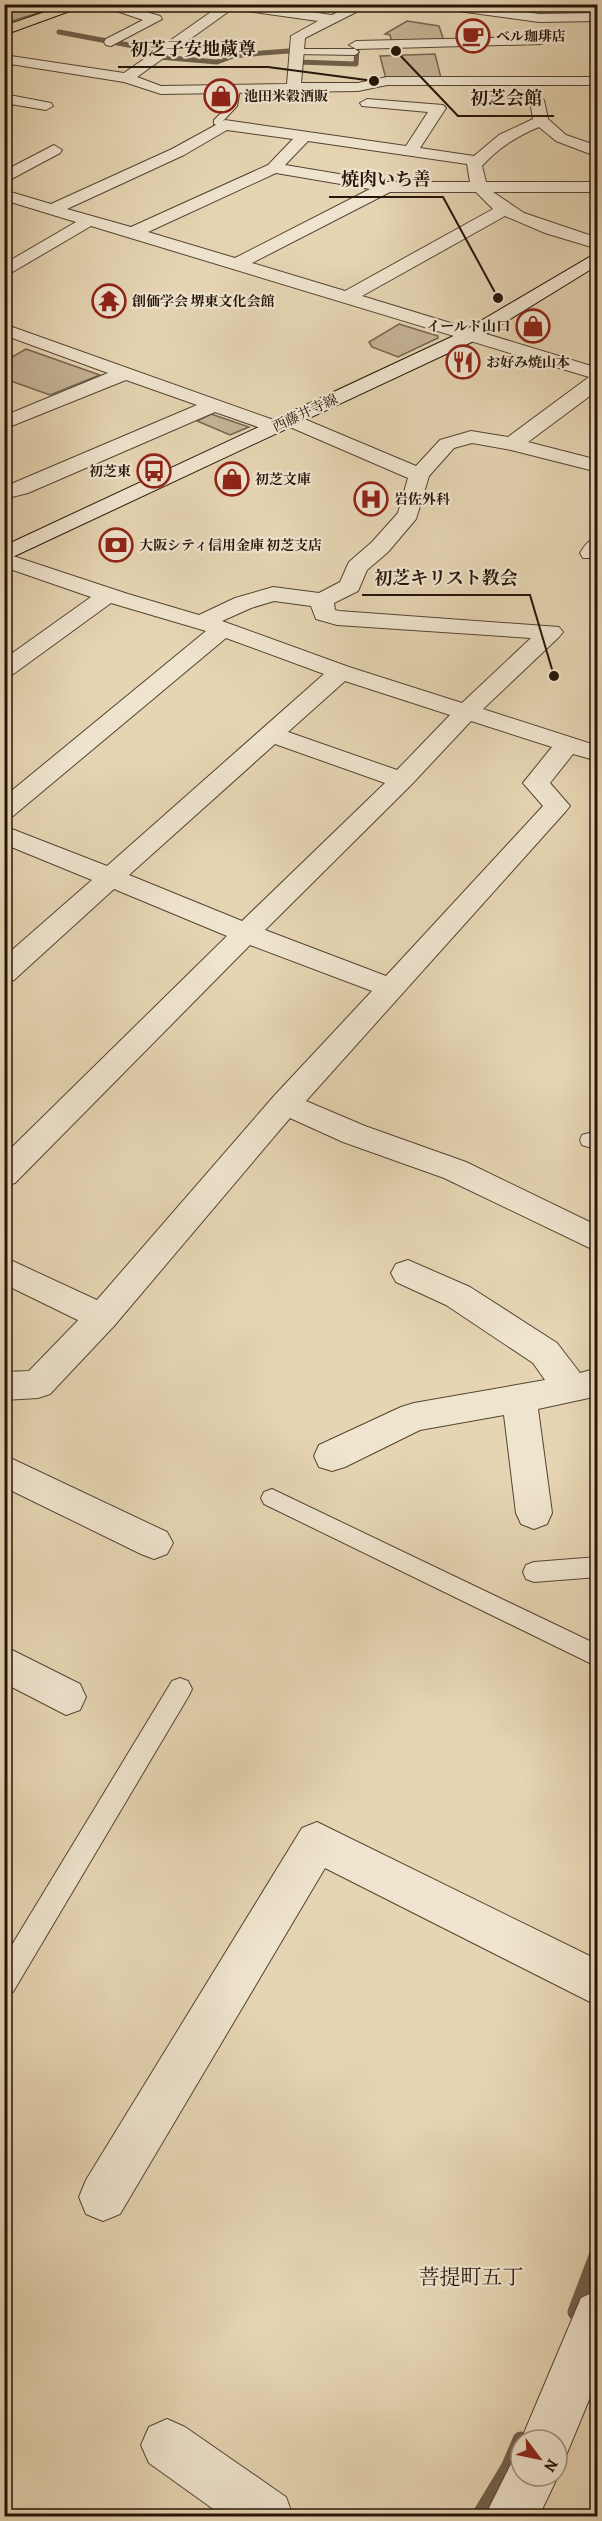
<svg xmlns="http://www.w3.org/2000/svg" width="602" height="2521" font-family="Alegreya,'Noto Serif JP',serif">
	<rect width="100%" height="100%" fill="#e6d5b3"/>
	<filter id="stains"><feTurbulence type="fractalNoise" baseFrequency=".00333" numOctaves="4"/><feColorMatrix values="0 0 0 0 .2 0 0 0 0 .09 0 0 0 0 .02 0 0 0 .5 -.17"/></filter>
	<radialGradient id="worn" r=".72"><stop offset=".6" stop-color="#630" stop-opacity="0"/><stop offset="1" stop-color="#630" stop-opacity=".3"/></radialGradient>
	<g fill="#c5b496" stroke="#756450" stroke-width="1.5">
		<polygon points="4,5 5,4 64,5 9,22 5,22"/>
		<polygon points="407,21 439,26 444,41 392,43 390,35 385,34"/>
		<polygon points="435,54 441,78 386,79 380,56"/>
		<polygon points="399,324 438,336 438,338 398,357 372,347 369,342"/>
		<polygon points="26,349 100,375 50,395 5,379 5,361"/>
		<polygon points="211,414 249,427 230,435 197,421"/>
	</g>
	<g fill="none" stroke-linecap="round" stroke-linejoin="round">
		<polyline stroke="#71604c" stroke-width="5" points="59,32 155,50 159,57 217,62 233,56 262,53 288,51 299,55 298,62 356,64 357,47"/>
		<g stroke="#71604c" stroke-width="17">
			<polyline points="576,2312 598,2254"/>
			<polyline points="480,2516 509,2468 521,2440"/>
		</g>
		<g stroke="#554434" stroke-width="2">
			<g id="service">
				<polygon points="576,4 587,4 598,10 598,15"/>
				<polygon points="293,49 355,49 359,52 355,55 296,54 292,51"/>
				<polygon points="233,88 240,90 237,106 223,121 230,125 225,128 214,124 214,120 229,105"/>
				<polygon points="589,1133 598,1136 598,1150 582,1145 580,1140 582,1135"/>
				<polygon points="272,1489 598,1645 598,1667 264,1504 261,1498 264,1492"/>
				<polygon points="598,1557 598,1577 534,1582 526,1579 523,1572 526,1565 534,1562"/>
				<polygon points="180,1678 188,1681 192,1689 188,1697 13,1992 4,1996 4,1958 172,1681"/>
			</g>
		</g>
		<g stroke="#554434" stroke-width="2">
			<g id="minor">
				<polygon points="96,4 119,4 160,16 162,19 111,46 106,45 104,42 106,39 143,20"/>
				<path d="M216,4H255L332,15L354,4H372L305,38L301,83H358L387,77H598V85H387L358,91L161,94L124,82L4,63V55L124,73L218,7ZM232,9L318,21L291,36L287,84L161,86L137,77Z"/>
				<polygon points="430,4 469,4 539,14 598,13 598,21 539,22 436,8"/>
				<polygon points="537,37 542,38 544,41 542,44 356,49 349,45 356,41"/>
				<polygon points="4,94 51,103 53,106 46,110 4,103"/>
				<path d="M537,96L544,100L548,119L566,135L598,146V157L556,141L539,127C517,136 498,148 482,166L486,182H598V192H493L524,213L598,238V249L545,233L505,216L362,296L598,368V390L528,442L598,460V472L511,450L472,443L454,448L429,476L416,519L388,552L367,570L358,591L334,603L335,610L339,611L559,627L563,632L559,637L483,709L598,746V761L573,754L550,783L570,806L566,811L306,1101L365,1126L466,1162L598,1226V1252L444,1178L343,1142L290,1118L114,1326L50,1394L38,1398L4,1400V1372L29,1371L90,1308L274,1096L372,991L250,945L15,1183L4,1186V1155L227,936L114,889L14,980L4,982V957L92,880L4,844V826L107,866L324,674L226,638L13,816L4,818V797L206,631L111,603L12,675L4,677V659L91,597L4,567V553L128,594L199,615L235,598L273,587L319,593L340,582L349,562L372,542L398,513L408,478L283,424L285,427L282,431L275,433L215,412L28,493L4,499V487L197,405L126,380L4,429V416L108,373L4,335V324L282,423L280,420L283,416H297L416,466L440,440L471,431L508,437L589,377L91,226L4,277V264L76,222L4,200V190L51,204L172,149L225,120L406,146L428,112L362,106L360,103L367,99L443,105L446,108L420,148L474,156L499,135L533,119L530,100ZM227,130L293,139L268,165L131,227L67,209L184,155ZM308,141L467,164L470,182H387L285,165ZM276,173L370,189L235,258L148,232ZM390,192H476L493,209L345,291L252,263ZM274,601L311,606L316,619L337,625L531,638L462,703L349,667L222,621L251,608ZM345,681L450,715L397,770L288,732ZM471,721L552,747L523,783L543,806L386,976L265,930L411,785ZM275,744L385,783L242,921L129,875Z"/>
				<polygon points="54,145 62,150 60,153 4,183 4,171"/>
				<path d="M598,538V558H583L580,553C585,545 588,540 598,538Z"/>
				<polygon points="408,1260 470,1287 557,1343 580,1373 598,1368 598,1396 538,1409 552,1513 547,1524 534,1529 521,1524 516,1513 504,1415 420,1430 345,1467 332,1471 319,1467 314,1456 319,1445 401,1407 414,1403 545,1380 533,1363 446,1305 396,1282 391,1273 396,1264"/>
				<polygon points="4,1455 167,1532 173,1543 167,1554 154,1559 141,1554 4,1487"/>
				<polygon points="4,1646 80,1684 86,1697 80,1710 66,1715 4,1683"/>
				<polygon points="317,1822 598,1960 598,2006 325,1868 120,2214 103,2221 86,2214 79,2197 86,2180 302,1828"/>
				<polygon points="598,2290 598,2378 565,2458 557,2462 557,2440 521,2440 581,2298"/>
				<polygon points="167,2419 185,2427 286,2497 293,2516 223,2516 149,2463 141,2445 149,2427"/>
				<polygon points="521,2455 521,2476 557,2476 557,2474 558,2476 539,2516 485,2516 514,2458"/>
			</g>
		</g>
		<g stroke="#554434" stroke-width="2">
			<polygon id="tertiary" points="4,1257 114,1308 119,1317 114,1326 102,1330 90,1326 4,1284"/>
		</g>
		<g stroke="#251409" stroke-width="2">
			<polygon id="secondary" points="598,252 598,265 476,340 4,561 4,546 462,332"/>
		</g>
		<g stroke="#251409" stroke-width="2">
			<polygon id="primary" points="68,4 89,4 4,35 4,26"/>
		</g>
		<use href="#service" fill="#efe4ce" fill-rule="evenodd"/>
		<use href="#minor" fill="#efe4ce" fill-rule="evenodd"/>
		<use href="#tertiary" fill="#efe4ce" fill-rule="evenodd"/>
		<use href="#secondary" fill="#efe4ce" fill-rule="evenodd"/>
		<use href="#primary" fill="#e6d5b3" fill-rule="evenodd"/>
	</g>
	<defs>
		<g id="cafe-ring" transform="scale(1.725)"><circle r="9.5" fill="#efe4ce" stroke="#8f2418" stroke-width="1.5"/><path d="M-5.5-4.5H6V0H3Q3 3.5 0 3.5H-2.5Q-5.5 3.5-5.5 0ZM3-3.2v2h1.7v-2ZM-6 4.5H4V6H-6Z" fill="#8f2418"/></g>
		<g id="shop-ring" transform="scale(1.725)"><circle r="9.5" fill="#efe4ce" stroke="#8f2418" stroke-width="1.5"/><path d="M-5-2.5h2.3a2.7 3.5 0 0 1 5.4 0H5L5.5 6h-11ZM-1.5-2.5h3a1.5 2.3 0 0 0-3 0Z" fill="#8f2418"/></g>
		<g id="temple-ring" transform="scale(1.725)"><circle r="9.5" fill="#efe4ce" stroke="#8f2418" stroke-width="1.5"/><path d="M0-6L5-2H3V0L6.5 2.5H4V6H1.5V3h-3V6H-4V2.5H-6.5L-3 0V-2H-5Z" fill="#8f2418"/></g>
		<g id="restaurant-ring" transform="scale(1.725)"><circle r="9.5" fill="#efe4ce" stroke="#8f2418" stroke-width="1.5"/><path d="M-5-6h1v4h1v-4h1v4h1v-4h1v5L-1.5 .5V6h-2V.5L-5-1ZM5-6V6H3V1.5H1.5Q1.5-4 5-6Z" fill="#8f2418"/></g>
		<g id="bus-ring" transform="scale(1.725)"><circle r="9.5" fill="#efe4ce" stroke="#8f2418" stroke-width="1.5"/><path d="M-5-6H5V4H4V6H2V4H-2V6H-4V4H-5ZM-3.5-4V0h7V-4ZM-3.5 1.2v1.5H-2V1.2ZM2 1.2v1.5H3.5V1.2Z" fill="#8f2418"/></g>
		<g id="hospital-ring" transform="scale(1.725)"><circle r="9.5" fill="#efe4ce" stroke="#8f2418" stroke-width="1.5"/><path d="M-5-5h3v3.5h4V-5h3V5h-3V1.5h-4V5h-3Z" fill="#8f2418"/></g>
		<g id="bank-ring" transform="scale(1.725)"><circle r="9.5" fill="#efe4ce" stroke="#8f2418" stroke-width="1.5"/><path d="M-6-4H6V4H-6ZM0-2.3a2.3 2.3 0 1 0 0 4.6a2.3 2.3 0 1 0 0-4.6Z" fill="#8f2418"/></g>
	</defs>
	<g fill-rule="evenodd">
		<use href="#cafe-ring" x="473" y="36"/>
		<use href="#shop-ring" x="221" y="96"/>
		<use href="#temple-ring" x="109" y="301"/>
		<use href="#shop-ring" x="533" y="326"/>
		<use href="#restaurant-ring" x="463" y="362"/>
		<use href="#bus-ring" x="154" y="471"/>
		<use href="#shop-ring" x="232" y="479"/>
		<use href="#hospital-ring" x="371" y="499"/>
		<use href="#bank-ring" x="116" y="545"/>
	</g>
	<g text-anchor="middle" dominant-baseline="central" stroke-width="4.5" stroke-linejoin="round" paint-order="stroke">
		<g font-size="14" font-weight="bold" fill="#251409" stroke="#efe4ce" text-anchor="start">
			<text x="496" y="36">ベル珈琲店</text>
			<text x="244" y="96">池田米穀酒販</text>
			<text x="132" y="301">創価学会 堺東文化会館</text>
			<text x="510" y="326" text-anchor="end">イールド山口</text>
			<text x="486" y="362">お好み焼山本</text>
			<text x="131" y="471" text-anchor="end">初芝東</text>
			<text x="255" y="479">初芝文庫</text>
			<text x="394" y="499">岩佐外科</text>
			<text x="139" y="545">大阪シティ信用金庫 初芝支店</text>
		</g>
		<g font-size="14" fill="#251409" stroke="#efe4ce">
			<text transform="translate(305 413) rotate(-25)">西藤井寺線</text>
		</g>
		<g font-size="21" fill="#251409" stroke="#efe4ce">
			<text x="471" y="2277">菩提町五丁</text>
		</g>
	</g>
	<path fill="none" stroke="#251409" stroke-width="2" d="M374 81L268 67H118M396 51L458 116H554M498 298L443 197H329M554 676L530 595H362"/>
	<g fill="#251409" stroke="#efe4ce" stroke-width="2">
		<circle cx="374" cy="81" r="6"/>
		<circle cx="396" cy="51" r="6"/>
		<circle cx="498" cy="298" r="6"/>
		<circle cx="554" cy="676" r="6"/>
	</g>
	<g font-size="18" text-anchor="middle" font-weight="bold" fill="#251409" stroke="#efe4ce" stroke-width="4.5" stroke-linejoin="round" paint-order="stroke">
		<text x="193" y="55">初芝子安地蔵尊</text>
		<text x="506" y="104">初芝会館</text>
		<text x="386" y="185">焼肉いち善</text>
		<text x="446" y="584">初芝キリスト教会</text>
	</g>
	<rect width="602" height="2521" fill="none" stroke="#e6d5b3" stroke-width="24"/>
	<rect x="6" y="6" width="590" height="2509" fill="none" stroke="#251409" stroke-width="3"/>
	<rect x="12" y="12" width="578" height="2497" fill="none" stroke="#251409" stroke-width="1.5"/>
	<g transform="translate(539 2458) rotate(122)"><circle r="28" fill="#efe4ce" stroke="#9e917f" stroke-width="1.5"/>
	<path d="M0-4.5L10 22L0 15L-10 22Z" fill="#8f2418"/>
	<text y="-9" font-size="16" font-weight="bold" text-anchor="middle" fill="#251409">N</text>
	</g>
	<rect width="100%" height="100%" filter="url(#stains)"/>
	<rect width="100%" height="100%" fill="url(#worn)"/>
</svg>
